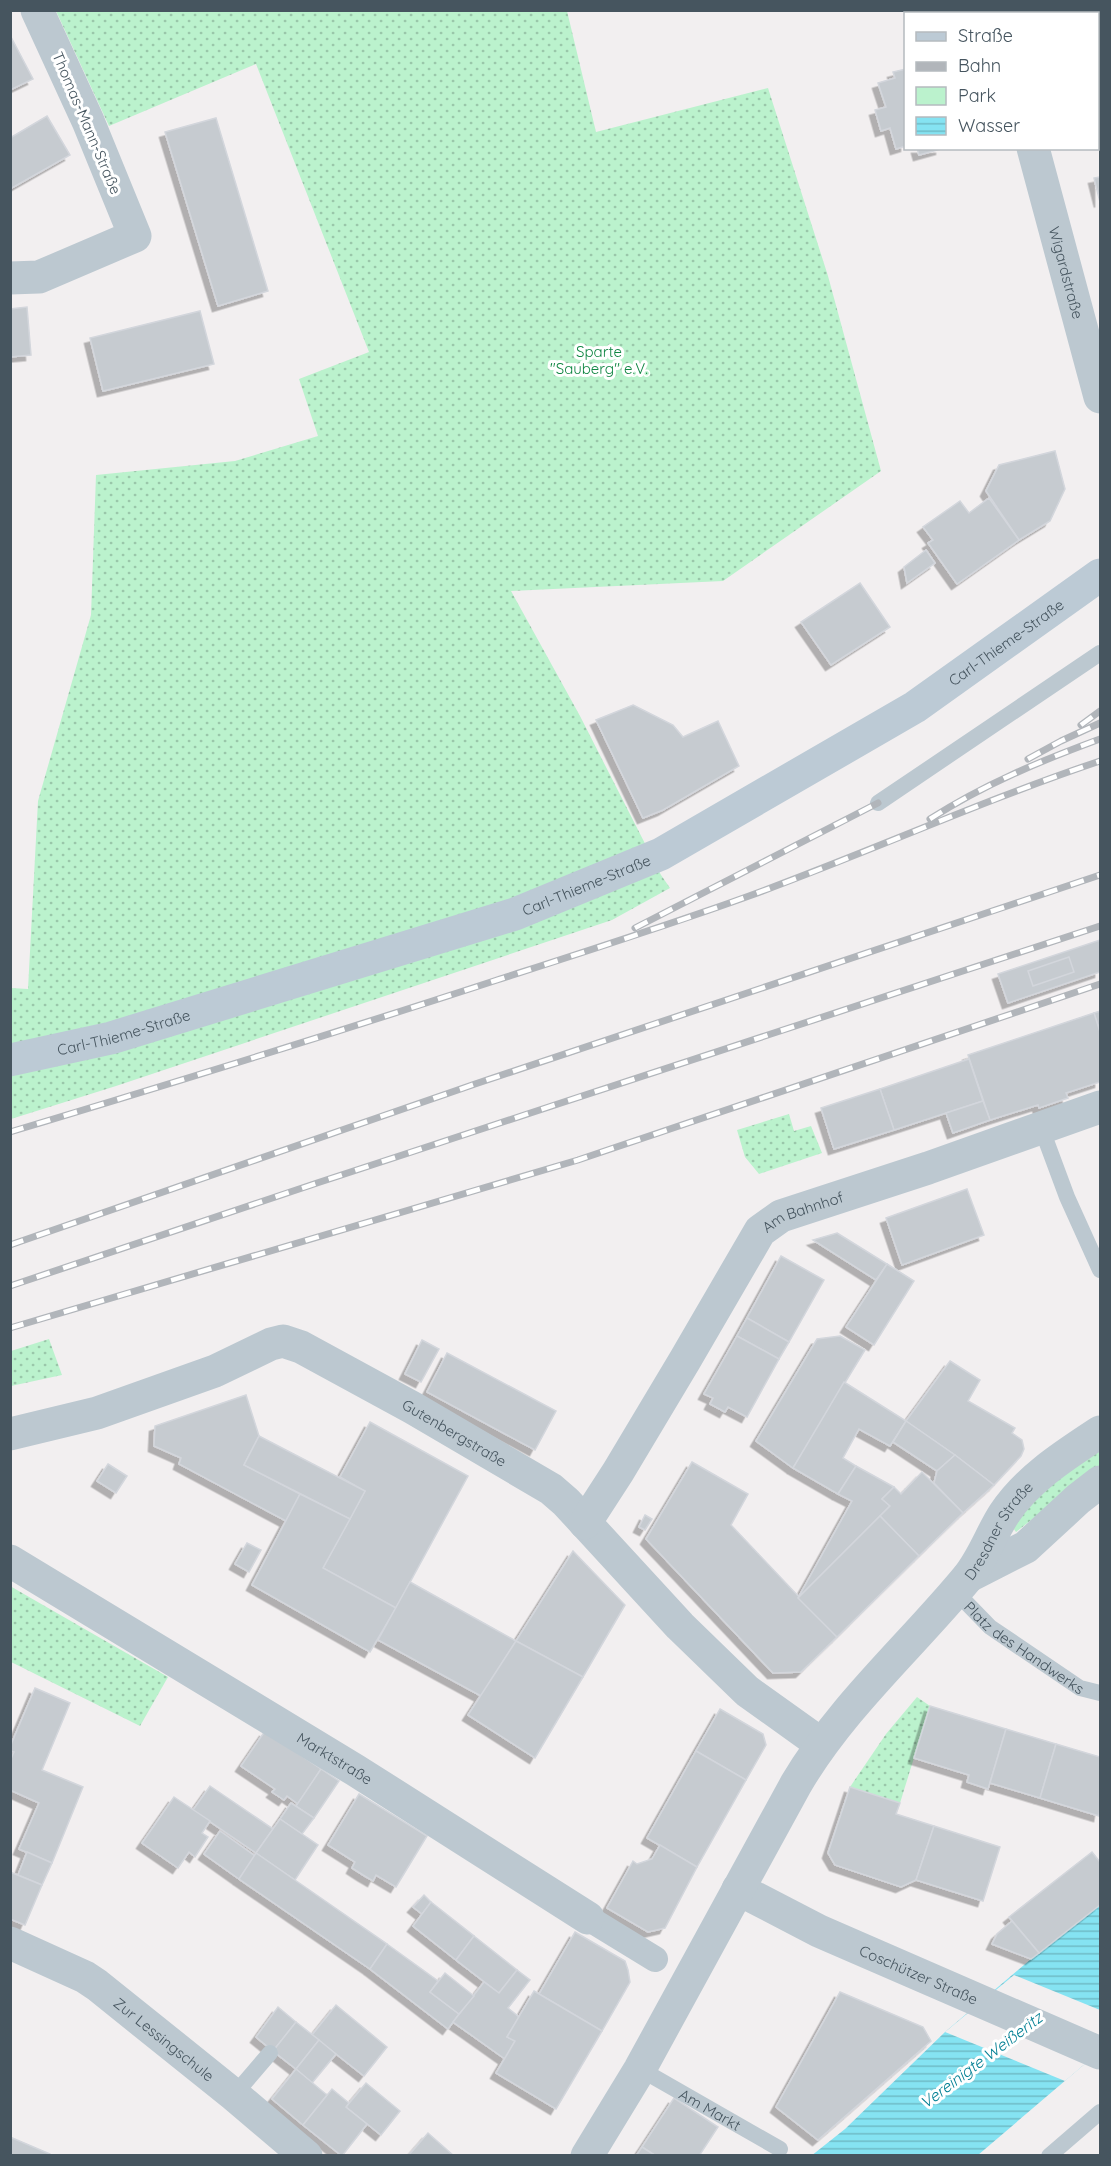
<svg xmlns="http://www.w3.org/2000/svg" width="1111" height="2166" font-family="Quicksand,sans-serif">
	<defs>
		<pattern id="green-dots" width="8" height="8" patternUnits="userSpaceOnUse" patternTransform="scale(1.5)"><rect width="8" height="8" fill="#bbf2cd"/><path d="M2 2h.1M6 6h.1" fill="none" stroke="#9ac7aa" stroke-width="1.8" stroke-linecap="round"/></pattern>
		<pattern id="water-rules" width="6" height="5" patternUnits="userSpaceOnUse" patternTransform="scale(1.5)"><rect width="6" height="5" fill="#85e3f2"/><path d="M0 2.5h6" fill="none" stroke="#6fbbc7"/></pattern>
		<filter id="shadow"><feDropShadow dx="-5.5" dy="5.5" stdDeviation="0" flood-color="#0004"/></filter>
	</defs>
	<rect width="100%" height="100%" fill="#f2eff0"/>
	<g fill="url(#green-dots)">
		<polygon points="56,11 567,11 596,132 768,88 828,276 881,471 723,581 511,591 580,716 661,875 670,888 612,920 116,1086 11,1119 11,988 28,989 38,801 91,615 96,475 235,461 318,436 299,379 369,352 256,64 109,126"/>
		<polygon points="789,1114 794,1131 811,1126 822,1153 759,1174 745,1157 737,1130"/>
		<polygon points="49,1339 62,1375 11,1386 11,1351"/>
		<polygon points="1100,1442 1100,1466 1016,1532 1013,1528 1017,1516"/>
		<polygon points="10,1586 168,1677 140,1726 11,1662"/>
		<polygon points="917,1697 930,1706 900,1803 850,1787 886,1734"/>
	</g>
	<polygon fill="url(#water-rules)" points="1100,1905 1100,2051 978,2155 811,2156 845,2129 945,2032 1031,1959"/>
	<polygon fill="#f2eff0" points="1014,1975 1100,2010 1100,2051 1065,2081 945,2032"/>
	<g fill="#c6cbd0" stroke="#d3d6dc" stroke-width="1.5" filter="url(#shadow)">
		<polygon points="1076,10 1100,10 1100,96 1098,97 1098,14 1065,14"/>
		<polygon points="10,35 33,79 10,90"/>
		<polygon points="906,69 906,146 896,149 890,128 881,131 875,110 886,107 878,83 895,78 893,72"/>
		<polygon points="47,116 70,155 10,189 10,138"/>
		<polygon points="216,118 268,291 218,306 165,132"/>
		<polygon points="917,148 941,148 941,149 919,155"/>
		<polygon points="1100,177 1100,202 1094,178"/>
		<polygon points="27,307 31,355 10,357 10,309"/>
		<polygon points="200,311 214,364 103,391 90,338"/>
		<polygon points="1055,451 1065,489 1050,521 1019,540 986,491 999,465"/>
		<polygon points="989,498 1019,540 957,584 928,543 933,540 923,527 960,501 969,513"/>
		<polygon points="926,550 935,563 907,583 904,567"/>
		<polygon points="860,583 890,627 831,665 801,622"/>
		<polygon points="633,705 673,725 683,737 718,721 739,766 663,810 643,818 596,720"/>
		<polygon points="1100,940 1100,972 1008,1003 998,974"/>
		<polygon points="1069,957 1074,972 1033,986 1028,971"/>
		<polygon points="1100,1011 1100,1032 1094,1013"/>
		<polygon points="1094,1013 1100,1032 1100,1082 1066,1093 1068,1098 1065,1099 1039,1108 1038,1105 990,1120 968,1055"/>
		<polygon points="969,1059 983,1101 894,1130 880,1089"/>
		<polygon points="880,1089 894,1130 834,1149 821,1108"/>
		<polygon points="983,1101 990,1120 953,1133 946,1113"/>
		<polygon points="967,1189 984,1235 902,1265 886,1218"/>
		<polygon points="837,1233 887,1264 876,1280 813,1240"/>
		<polygon points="781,1256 824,1280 789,1342 747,1318"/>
		<polygon points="887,1264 914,1281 874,1345 846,1327"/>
		<polygon points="747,1318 789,1342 779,1359 737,1336"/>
		<polygon points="737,1336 779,1359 747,1417 728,1407 725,1412 710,1404 713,1398 704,1394"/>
		<polygon points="840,1336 865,1350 793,1468 756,1441 817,1339"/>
		<polygon points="422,1340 439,1349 421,1382 405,1374"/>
		<polygon points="447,1353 556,1411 535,1450 427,1392"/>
		<polygon points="950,1361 980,1380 968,1401 1015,1428 1012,1433 1022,1440 1024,1449 1021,1456 994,1485 955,1455 906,1421"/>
		<polygon points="844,1382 906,1421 890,1446 859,1429 843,1458 856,1466 838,1494 793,1468"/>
		<polygon points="246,1395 259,1436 244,1465 300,1494 286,1521 179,1464 181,1458 154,1446 155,1426"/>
		<polygon points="906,1421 955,1455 937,1471 893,1442"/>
		<polygon points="370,1422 468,1476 396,1608 323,1568 365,1491 340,1477"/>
		<polygon points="259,1436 365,1491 350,1519 244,1465"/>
		<polygon points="955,1455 994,1485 963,1513 934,1483 937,1471"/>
		<polygon points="692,1462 748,1494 731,1525 837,1637 801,1672 773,1673 646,1539"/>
		<polygon points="108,1464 127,1476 116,1493 97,1481"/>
		<polygon points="856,1466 894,1487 882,1499 890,1506 798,1598 852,1501 838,1494"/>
		<polygon points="922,1472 963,1513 919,1556 880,1516 890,1506 882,1499 894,1487 901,1494"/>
		<polygon points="300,1494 350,1519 323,1568 396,1608 370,1652 252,1585"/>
		<polygon points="645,1515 652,1519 645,1530 639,1527"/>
		<polygon points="880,1516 919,1556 837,1637 798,1598"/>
		<polygon points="247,1543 261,1550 249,1572 235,1564"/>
		<polygon points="573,1551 625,1605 583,1677 516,1641"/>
		<polygon points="410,1582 516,1641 481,1696 378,1640"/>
		<polygon points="516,1641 583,1677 535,1758 468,1715"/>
		<polygon points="35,1688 70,1703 42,1770 83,1787 52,1863 19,1849 39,1803 10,1790 10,1761 14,1752 10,1751 10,1747"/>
		<polygon points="930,1706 1006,1729 988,1789 967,1782 969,1775 914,1758"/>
		<polygon points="720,1709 763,1734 766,1745 746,1780 696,1751"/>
		<polygon points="1006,1729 1056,1744 1040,1798 990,1783"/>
		<polygon points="265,1731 321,1769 298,1804 287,1796 284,1800 272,1792 275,1789 241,1766"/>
		<polygon points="1056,1744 1100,1757 1100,1810 1099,1816 1040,1798"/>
		<polygon points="696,1751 746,1780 697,1867 647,1838"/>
		<polygon points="321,1769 339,1781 314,1818 296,1806"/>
		<polygon points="210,1786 273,1829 256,1853 193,1810"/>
		<polygon points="850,1787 900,1803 896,1814 934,1826 916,1880 901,1887 835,1865 828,1853"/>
		<polygon points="359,1794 427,1836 396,1887 376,1875 373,1881 363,1875 352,1868 355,1862 328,1845"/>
		<polygon points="174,1797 210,1821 202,1833 208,1837 195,1857 189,1852 178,1868 142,1843"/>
		<polygon points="291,1803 314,1818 302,1834 280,1819"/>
		<polygon points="280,1819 318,1845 295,1880 256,1853"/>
		<polygon points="934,1826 1000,1847 983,1901 916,1880"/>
		<polygon points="220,1831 255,1856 239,1879 204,1854"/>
		<polygon points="660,1845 697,1867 665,1928 648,1932 607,1908 633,1861 637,1864 652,1859"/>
		<polygon points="27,1852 52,1863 42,1885 18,1875"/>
		<polygon points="1092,1852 1100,1862 1100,1905 1039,1953 1009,1917"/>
		<polygon points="256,1853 387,1944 370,1969 239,1879"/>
		<polygon points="10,1872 42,1885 25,1925 10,1919"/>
		<polygon points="424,1895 431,1902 422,1914 413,1907"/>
		<polygon points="431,1902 474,1936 456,1960 413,1926"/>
		<polygon points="1012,1921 1039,1953 1031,1959 992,1944 997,1934"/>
		<polygon points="575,1932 625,1961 628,1970 630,1982 602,2031 539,1994"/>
		<polygon points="474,1936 517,1970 499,1993 456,1960"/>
		<polygon points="387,1944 438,1981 430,1992 459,2014 448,2029 370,1969"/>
		<polygon points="517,1970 530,1980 508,2008 519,2017 507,2037 515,2041 505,2059 453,2022 484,1982 499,1993"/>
		<polygon points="445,1973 474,1996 459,2014 430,1992"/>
		<polygon points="534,1991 602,2031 556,2109 496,2073 515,2041 507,2037"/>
		<polygon points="840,1992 923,2027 931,2041 818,2140 776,2107"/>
		<polygon points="336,2005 387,2047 364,2076 312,2035"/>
		<polygon points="278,2007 296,2022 273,2051 256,2037"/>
		<polygon points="296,2022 319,2040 296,2069 273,2051"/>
		<polygon points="319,2040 336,2054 312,2083 296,2069"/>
		<polygon points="296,2069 327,2095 303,2125 272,2099"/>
		<polygon points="366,2083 400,2111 381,2135 346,2107"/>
		<polygon points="332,2089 349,2103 346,2107 367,2124 342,2156 303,2125"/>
		<polygon points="674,2098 718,2127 699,2156 656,2156 642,2147"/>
		<polygon points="428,2133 454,2156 408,2156"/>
		<polygon points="10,2137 50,2154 50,2156 10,2156"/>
		<polygon points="642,2147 656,2156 636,2156"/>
	</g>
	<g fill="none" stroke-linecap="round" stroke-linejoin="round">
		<g stroke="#bcc8d0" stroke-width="16">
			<polyline points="878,803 1100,653"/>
			<polyline points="1041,1127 1067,1197 1100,1270"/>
			<path id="s1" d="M955,1591L990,1627L1080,1688L1100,1693"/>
			<path id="s2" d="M640,2069L780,2149"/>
			<polyline points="234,2095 270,2053"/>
			<polyline points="1049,2156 1100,2112"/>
		</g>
		<polyline stroke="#bcc8d0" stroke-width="26" points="588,1918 655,1959"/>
		<g stroke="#bcc8d0" stroke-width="33">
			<polyline points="995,10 996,14"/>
			<path id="s3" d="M1033,148L1100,397"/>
			<polyline points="10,278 39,277 135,236 88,121 37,10"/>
			<path id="s4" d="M10,1434L97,1413L215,1371L271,1344L283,1341L301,1347L413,1408L551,1489L566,1502L680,1626L747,1691L821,1744"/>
			<path id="s5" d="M585,1523L618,1472L685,1360L760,1231L781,1216L928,1168L1100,1107"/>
			<path id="s6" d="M10,1561L355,1770L588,1918"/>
			<path id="s7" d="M10,1943L85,1977L97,1985L234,2095L306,2156"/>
		</g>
		<g stroke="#bcc8d0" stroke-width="33">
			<polyline points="969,1576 1026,1547 1078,1499 1100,1482"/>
			<path id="s8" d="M738,1889L819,1931L1100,2053"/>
			<path id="s9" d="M587,2156L640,2069L796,1784C842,1706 910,1647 967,1578C983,1559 991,1534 1004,1514C1027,1479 1065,1455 1100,1432"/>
		</g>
		<path stroke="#bccad5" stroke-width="33" id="s10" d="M10,1060L111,1038L515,914L661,854L915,707L1100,575"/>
		<g stroke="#b1b5ba" stroke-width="7">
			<g id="rail">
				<polyline points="1081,725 1100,711"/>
				<polyline points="1028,759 1061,741 1100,723"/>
				<path d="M930,819C985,784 1040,761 1100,739"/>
				<polyline points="635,928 878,803"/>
				<path d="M10,1132C173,1083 335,1033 497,980C581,953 666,926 749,896C867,853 981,801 1100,761"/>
				<polyline points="10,1245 475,1084 1100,875"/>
				<polyline points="10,1286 317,1183 1100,926"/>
				<polyline points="10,1328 578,1160 1100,984"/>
			</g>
		</g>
		<use href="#rail" stroke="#fff" stroke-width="4.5" stroke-dasharray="14" stroke-linecap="butt"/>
	</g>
	<g text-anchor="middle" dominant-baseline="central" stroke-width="6" stroke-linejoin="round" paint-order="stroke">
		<g font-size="15" fill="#46555f" stroke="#fff">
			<text transform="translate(87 123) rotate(67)">Thomas-Mann-Straße</text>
			<text stroke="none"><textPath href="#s3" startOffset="129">Wigardstraße</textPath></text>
			<text stroke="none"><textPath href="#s10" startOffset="1089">Carl-Thieme-Straße</textPath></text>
			<text stroke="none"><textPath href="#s10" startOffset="603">Carl-Thieme-Straße</textPath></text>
			<text stroke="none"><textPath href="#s10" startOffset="117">Carl-Thieme-Straße</textPath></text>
			<text stroke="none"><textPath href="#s5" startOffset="388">Am Bahnhof</textPath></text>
			<text stroke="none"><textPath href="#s4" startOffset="484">Gutenbergstraße</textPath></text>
			<text stroke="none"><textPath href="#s9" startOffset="752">Dresdner Straße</textPath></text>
			<text stroke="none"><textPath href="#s1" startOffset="90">Platz des Handwerks</textPath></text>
			<text stroke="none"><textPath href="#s6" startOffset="380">Marktstraße</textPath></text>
			<text stroke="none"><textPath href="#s8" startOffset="200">Coschützer Straße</textPath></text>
			<text stroke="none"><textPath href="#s7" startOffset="183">Zur Lessingschule</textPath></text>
			<text stroke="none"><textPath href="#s2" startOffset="81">Am Markt</textPath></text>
		</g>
		<g font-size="15" fill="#108643" stroke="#fff">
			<text x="599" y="351">Sparte<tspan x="599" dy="17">"Sauberg" e.V.</tspan></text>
		</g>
		<g font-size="16" font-style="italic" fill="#058195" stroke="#fff">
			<text transform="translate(981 2060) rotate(-37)">Vereinigte Weißeritz</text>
		</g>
	</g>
	<rect width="1111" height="2166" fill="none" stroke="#46555f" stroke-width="24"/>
	<rect x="904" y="12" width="195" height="138" fill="#ffffff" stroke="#b5bbbf" stroke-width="1.5"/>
	<rect x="916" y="32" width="30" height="9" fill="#bccad5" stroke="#b5bbbf" stroke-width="1.5"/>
	<text x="958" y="42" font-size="18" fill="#46555f">Straße</text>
	<rect x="916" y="62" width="30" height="9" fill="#b1b5ba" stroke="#b5bbbf" stroke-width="1.5"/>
	<text x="958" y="72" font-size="18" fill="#46555f">Bahn</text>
	<rect x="916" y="87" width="30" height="18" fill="#bbf2cd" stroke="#b5bbbf" stroke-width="1.5"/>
	<text x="958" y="102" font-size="18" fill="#46555f">Park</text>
	<rect x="916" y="117" width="30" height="18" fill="url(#water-rules)" stroke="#b5bbbf" stroke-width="1.5"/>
	<text x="958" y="132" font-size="18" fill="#46555f">Wasser</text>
</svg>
